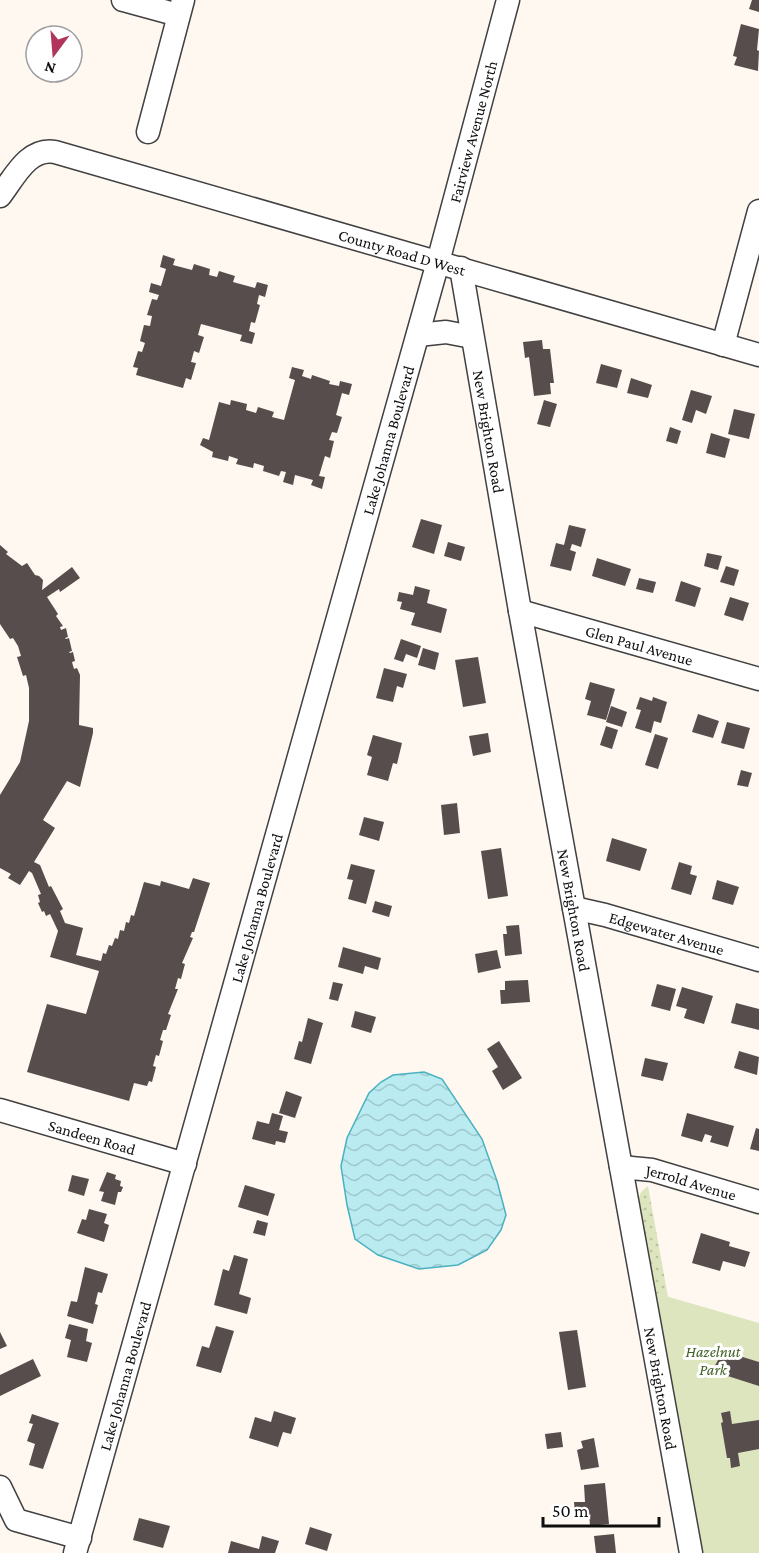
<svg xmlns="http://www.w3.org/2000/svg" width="759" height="1553" font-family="'Crimson Pro',serif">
	<defs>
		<pattern id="grass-dots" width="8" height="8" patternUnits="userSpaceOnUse" patternTransform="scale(1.5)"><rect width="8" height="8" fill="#dde5be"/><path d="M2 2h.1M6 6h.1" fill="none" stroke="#bcc3a2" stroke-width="1.8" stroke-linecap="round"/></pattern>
		<pattern id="water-waves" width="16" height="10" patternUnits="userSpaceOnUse" patternTransform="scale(1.5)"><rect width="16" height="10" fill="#baebf0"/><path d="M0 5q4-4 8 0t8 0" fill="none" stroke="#9fc8cd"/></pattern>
	</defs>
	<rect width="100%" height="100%" fill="#fef8f1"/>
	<polygon fill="url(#grass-dots)" points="648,1186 668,1297 655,1293 638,1200 641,1192"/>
	<polygon fill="#dde5be" points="655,1293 759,1323 759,1553 702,1553"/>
	<polygon fill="url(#water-waves)" stroke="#49b1c0" stroke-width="1.5" points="424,1072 442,1079 482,1139 497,1181 506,1215 501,1230 487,1250 458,1265 419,1269 378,1255 355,1239 347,1205 341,1166 347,1138 369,1093 381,1082 393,1075"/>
	<g fill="#564d4c">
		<polygon points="752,0 759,0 759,12 749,9"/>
		<polygon points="741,24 759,29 757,50 759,51 758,71 734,65 737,57 733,56"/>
		<polygon points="163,255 175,259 173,265 192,270 194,264 210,269 209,275 217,277 219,271 235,276 233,282 255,288 257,282 268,285 265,297 259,295 257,304 260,305 255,323 251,322 249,331 255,333 252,344 240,341 242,335 201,324 198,335 204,337 199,353 194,351 191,362 196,363 191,380 186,378 183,388 136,375 138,368 133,367 138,351 142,352 145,343 140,341 144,325 150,326 152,316 147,315 152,299 157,300 159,295 149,292 151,283 161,286 166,269 160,267"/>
		<polygon points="542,340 543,349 550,349 554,383 550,383 551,394 534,396 529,357 525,358 523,342"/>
		<polygon points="601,364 622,370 617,388 596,383"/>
		<polygon points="292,367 304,370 302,376 311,379 312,375 330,381 329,384 339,386 340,381 352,384 349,395 342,393 336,415 342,417 337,433 332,432 329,440 334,441 330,458 325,456 319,476 325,477 322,489 311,485 313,480 295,475 293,485 283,482 286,472 281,471 279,476 263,471 264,466 254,463 253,468 236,464 238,459 229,456 228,461 212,457 213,452 200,445 203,438 209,440 219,402 230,405 231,400 247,404 246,410 256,413 258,407 274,412 272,417 284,420 295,380 289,378"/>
		<polygon points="631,378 652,385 648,398 627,393"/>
		<polygon points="691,390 712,396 706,414 696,410 692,423 682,420"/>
		<polygon points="544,400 557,404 550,427 537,424"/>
		<polygon points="734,409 755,414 749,439 728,434"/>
		<polygon points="670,427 681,431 677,444 666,441"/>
		<polygon points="711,433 730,439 725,458 706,453"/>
		<polygon points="421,519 442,525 434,554 412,547"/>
		<polygon points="569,525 586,529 581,547 572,544 570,550 576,552 571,571 550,566 556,543 564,545"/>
		<polygon points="448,542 465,547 461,561 444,556"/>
		<polygon points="0,545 8,552 6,554 22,566 27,563 35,575 39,576 43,580 42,590 72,567 80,578 60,592 59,589 47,597 58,614 56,616 63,626 60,627 61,630 66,628 68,637 65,638 66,639 69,638 72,651 69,652 70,653 73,652 75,661 72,662 74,669 77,668 80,675 79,725 93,728 93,733 80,787 67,781 54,802 43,820 55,828 34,862 40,865 49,887 51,886 63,909 60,911 65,923 83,928 76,955 101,961 103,953 106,954 109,945 112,946 115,938 118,939 120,930 124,931 126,922 129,923 131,915 134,916 144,882 160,886 161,881 189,889 193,878 210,883 194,932 192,932 190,937 193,938 182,963 185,964 181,979 178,978 175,989 178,989 168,1014 171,1015 166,1030 163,1030 160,1040 163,1041 159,1056 156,1055 153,1066 156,1067 152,1082 149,1081 147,1086 134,1083 129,1101 27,1072 47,1004 86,1014 99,971 50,957 58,931 50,914 46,916 44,911 42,912 38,903 40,902 38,895 41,894 32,873 29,871 20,885 8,878 11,874 0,868 0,795 20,762 29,721 29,688 26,675 23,676 17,657 21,656 18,646 13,638 10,639 0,624"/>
		<polygon points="707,553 722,556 718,570 704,566"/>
		<polygon points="597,558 631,569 625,586 592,576"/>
		<polygon points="726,566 739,570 734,586 720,582"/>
		<polygon points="639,578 656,582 653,593 636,589"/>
		<polygon points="681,581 701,588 695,607 675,601"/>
		<polygon points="415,586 430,590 427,603 447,609 441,633 411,625 415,613 400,609 402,602 397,601 399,592 413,595"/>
		<polygon points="730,597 749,603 743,621 724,615"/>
		<polygon points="401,639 421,646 417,658 406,654 403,662 394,659"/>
		<polygon points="423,648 439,653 435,670 418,665"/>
		<polygon points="478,657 486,703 463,707 455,660"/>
		<polygon points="384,668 407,674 403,688 397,686 393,702 376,698"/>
		<polygon points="590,682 615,689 606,720 587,715 591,701 585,699"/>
		<polygon points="640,697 652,701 653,697 667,702 661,723 654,721 651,733 635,728 641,710 636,709"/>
		<polygon points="611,706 627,712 622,727 606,722"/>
		<polygon points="698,714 719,721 713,738 692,732"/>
		<polygon points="727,722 750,728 744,749 721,743"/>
		<polygon points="606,726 618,730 612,749 600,745"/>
		<polygon points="488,733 491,752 473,756 469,736"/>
		<polygon points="655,734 668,738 658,769 645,765"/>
		<polygon points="373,735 402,743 397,764 393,763 388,781 367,775 372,757 367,755"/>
		<polygon points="741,770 752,773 748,787 737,785"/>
		<polygon points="457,803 460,833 444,835 441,805"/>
		<polygon points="364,817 384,822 379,841 359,835"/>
		<polygon points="612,838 647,849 640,871 606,861"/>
		<polygon points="501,848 508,896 488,899 481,851"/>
		<polygon points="679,862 692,866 690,874 697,876 691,895 671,889"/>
		<polygon points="351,864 375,870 366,904 348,899 353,880 347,879"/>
		<polygon points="717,880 739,887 733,905 712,899"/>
		<polygon points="375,901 392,906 389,917 372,912"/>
		<polygon points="519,925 522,954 505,956 503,934 507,934 506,926"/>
		<polygon points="343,947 381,958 378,970 365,966 363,974 338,967"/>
		<polygon points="497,950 501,968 478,973 475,954"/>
		<polygon points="528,980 530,1002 501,1004 500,990 505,990 505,981"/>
		<polygon points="333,982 343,984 338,1001 329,999"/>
		<polygon points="657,984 676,989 670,1011 651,1006"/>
		<polygon points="682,987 713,996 704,1024 684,1018 687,1009 676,1006"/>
		<polygon points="736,1003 759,1009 759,1030 731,1023"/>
		<polygon points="355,1011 376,1017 371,1033 351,1027"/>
		<polygon points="308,1018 323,1023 311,1064 294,1059 299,1041 302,1042"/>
		<polygon points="499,1041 522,1078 503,1090 492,1071 498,1067 487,1049"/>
		<polygon points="739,1051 759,1057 757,1075 734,1068"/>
		<polygon points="645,1058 668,1063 663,1081 641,1076"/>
		<polygon points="286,1091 302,1097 295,1118 279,1113"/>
		<polygon points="272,1113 283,1116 279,1130 288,1132 285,1143 276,1141 275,1145 252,1139 257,1121 269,1124"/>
		<polygon points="687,1113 734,1126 728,1147 710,1142 712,1136 705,1134 702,1142 681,1136"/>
		<polygon points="756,1128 759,1129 759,1151 750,1149"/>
		<polygon points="107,1172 116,1175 115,1179 121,1181 120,1186 123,1187 121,1192 118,1192 115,1205 101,1201 104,1192 99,1191"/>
		<polygon points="72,1175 89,1179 84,1196 68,1191"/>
		<polygon points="245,1185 275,1194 268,1216 238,1207"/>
		<polygon points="89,1209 107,1214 104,1223 109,1225 104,1242 77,1233 82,1219 86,1220"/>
		<polygon points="257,1220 268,1223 265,1236 253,1233"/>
		<polygon points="701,1233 730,1242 729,1246 750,1252 745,1267 723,1261 720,1271 692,1263"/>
		<polygon points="234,1255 248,1259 239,1294 251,1298 247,1314 214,1305 223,1269 229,1271"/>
		<polygon points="85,1267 108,1274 102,1293 98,1292 95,1304 98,1305 93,1324 67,1316 71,1301 77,1302"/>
		<polygon points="69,1324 88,1329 86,1341 92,1343 87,1362 67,1357 71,1340 65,1338"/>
		<polygon points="216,1326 234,1331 221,1373 196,1366 202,1346 209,1348"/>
		<polygon points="577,1330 586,1387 568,1390 559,1332"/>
		<polygon points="0,1332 7,1346 0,1349"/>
		<polygon points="723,1351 759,1362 759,1386 712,1371"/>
		<polygon points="33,1359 41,1376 0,1396 0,1375"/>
		<polygon points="274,1411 296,1418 291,1434 283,1432 278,1447 249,1438 255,1417 271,1422"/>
		<polygon points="730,1411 732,1424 759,1420 759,1449 738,1453 740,1466 731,1468 730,1458 727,1458 721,1423 723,1422 721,1413"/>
		<polygon points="32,1414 59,1423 43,1469 29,1465 35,1444 27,1441 33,1424 29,1423"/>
		<polygon points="561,1432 563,1447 547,1449 545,1434"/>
		<polygon points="594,1438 599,1467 581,1470 577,1450 583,1448 581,1441"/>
		<polygon points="605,1483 609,1524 590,1526 589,1512 575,1513 574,1502 585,1502 584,1485"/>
		<polygon points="139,1518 170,1526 163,1548 133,1540"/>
		<polygon points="310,1527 332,1534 327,1551 305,1544"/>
		<polygon points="614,1534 616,1553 596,1553 594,1536"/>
		<polygon points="262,1536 279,1541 275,1553 228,1553 231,1541 259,1549"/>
	</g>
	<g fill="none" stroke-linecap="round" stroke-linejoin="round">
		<g stroke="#414141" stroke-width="25">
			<g id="minor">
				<polyline points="123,0 178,15"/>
				<polyline points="148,132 183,0"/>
				<path id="s1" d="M0,196C14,178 28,147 55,152L759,355"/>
				<path id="s2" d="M461,268L520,611L691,1553"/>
				<polyline points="418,335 446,332 472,337"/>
				<polyline points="723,345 759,211"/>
				<path id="s3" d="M520,611L759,679"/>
				<path id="s4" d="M574,908L605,915L759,960"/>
				<path id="s5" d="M0,1110L185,1164"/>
				<path id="s6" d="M621,1167L652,1170L759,1202"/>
				<polyline points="0,1487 16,1520 80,1538"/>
				<path id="s7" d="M75,1553L438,262L508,0"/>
			</g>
		</g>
		<use href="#minor" stroke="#fff" stroke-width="22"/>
	</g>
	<g text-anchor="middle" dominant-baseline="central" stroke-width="6" stroke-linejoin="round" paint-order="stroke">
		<g font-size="16" fill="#0e0e0e" stroke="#fff">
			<text stroke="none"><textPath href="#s7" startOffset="1476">Fairview Avenue North</textPath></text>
			<text stroke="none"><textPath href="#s1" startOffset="436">County Road D West</textPath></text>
			<text stroke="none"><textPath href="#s2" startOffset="166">New Brighton Road</textPath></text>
			<text stroke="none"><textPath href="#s7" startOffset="1156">Lake Johanna Boulevard</textPath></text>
			<text stroke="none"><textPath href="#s3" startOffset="124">Glen Paul Avenue</textPath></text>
			<text stroke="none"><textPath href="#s7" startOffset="670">Lake Johanna Boulevard</textPath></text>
			<text stroke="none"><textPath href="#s2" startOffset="652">New Brighton Road</textPath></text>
			<text stroke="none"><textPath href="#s4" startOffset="96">Edgewater Avenue</textPath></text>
			<text stroke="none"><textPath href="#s5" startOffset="96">Sandeen Road</textPath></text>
			<text stroke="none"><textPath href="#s6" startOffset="72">Jerrold Avenue</textPath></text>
			<text stroke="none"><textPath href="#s7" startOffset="184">Lake Johanna Boulevard</textPath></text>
			<text stroke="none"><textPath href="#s2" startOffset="1138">New Brighton Road</textPath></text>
		</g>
		<g font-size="16" font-style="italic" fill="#416025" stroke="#fff">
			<text x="713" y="1351">Hazelnut<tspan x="713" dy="18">Park</tspan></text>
		</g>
	</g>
	<g transform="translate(54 54) rotate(196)"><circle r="28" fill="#ffffff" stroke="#9f9f9f" stroke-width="1.5"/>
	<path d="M0-4.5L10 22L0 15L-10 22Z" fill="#b1345b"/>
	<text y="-9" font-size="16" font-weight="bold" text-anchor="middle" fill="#0e0e0e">N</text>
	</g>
	<path d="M543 1517v9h116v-9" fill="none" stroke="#0e0e0e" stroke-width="3"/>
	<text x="552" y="1517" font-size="18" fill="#0e0e0e" stroke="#ffffff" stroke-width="4.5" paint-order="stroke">50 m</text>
</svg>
